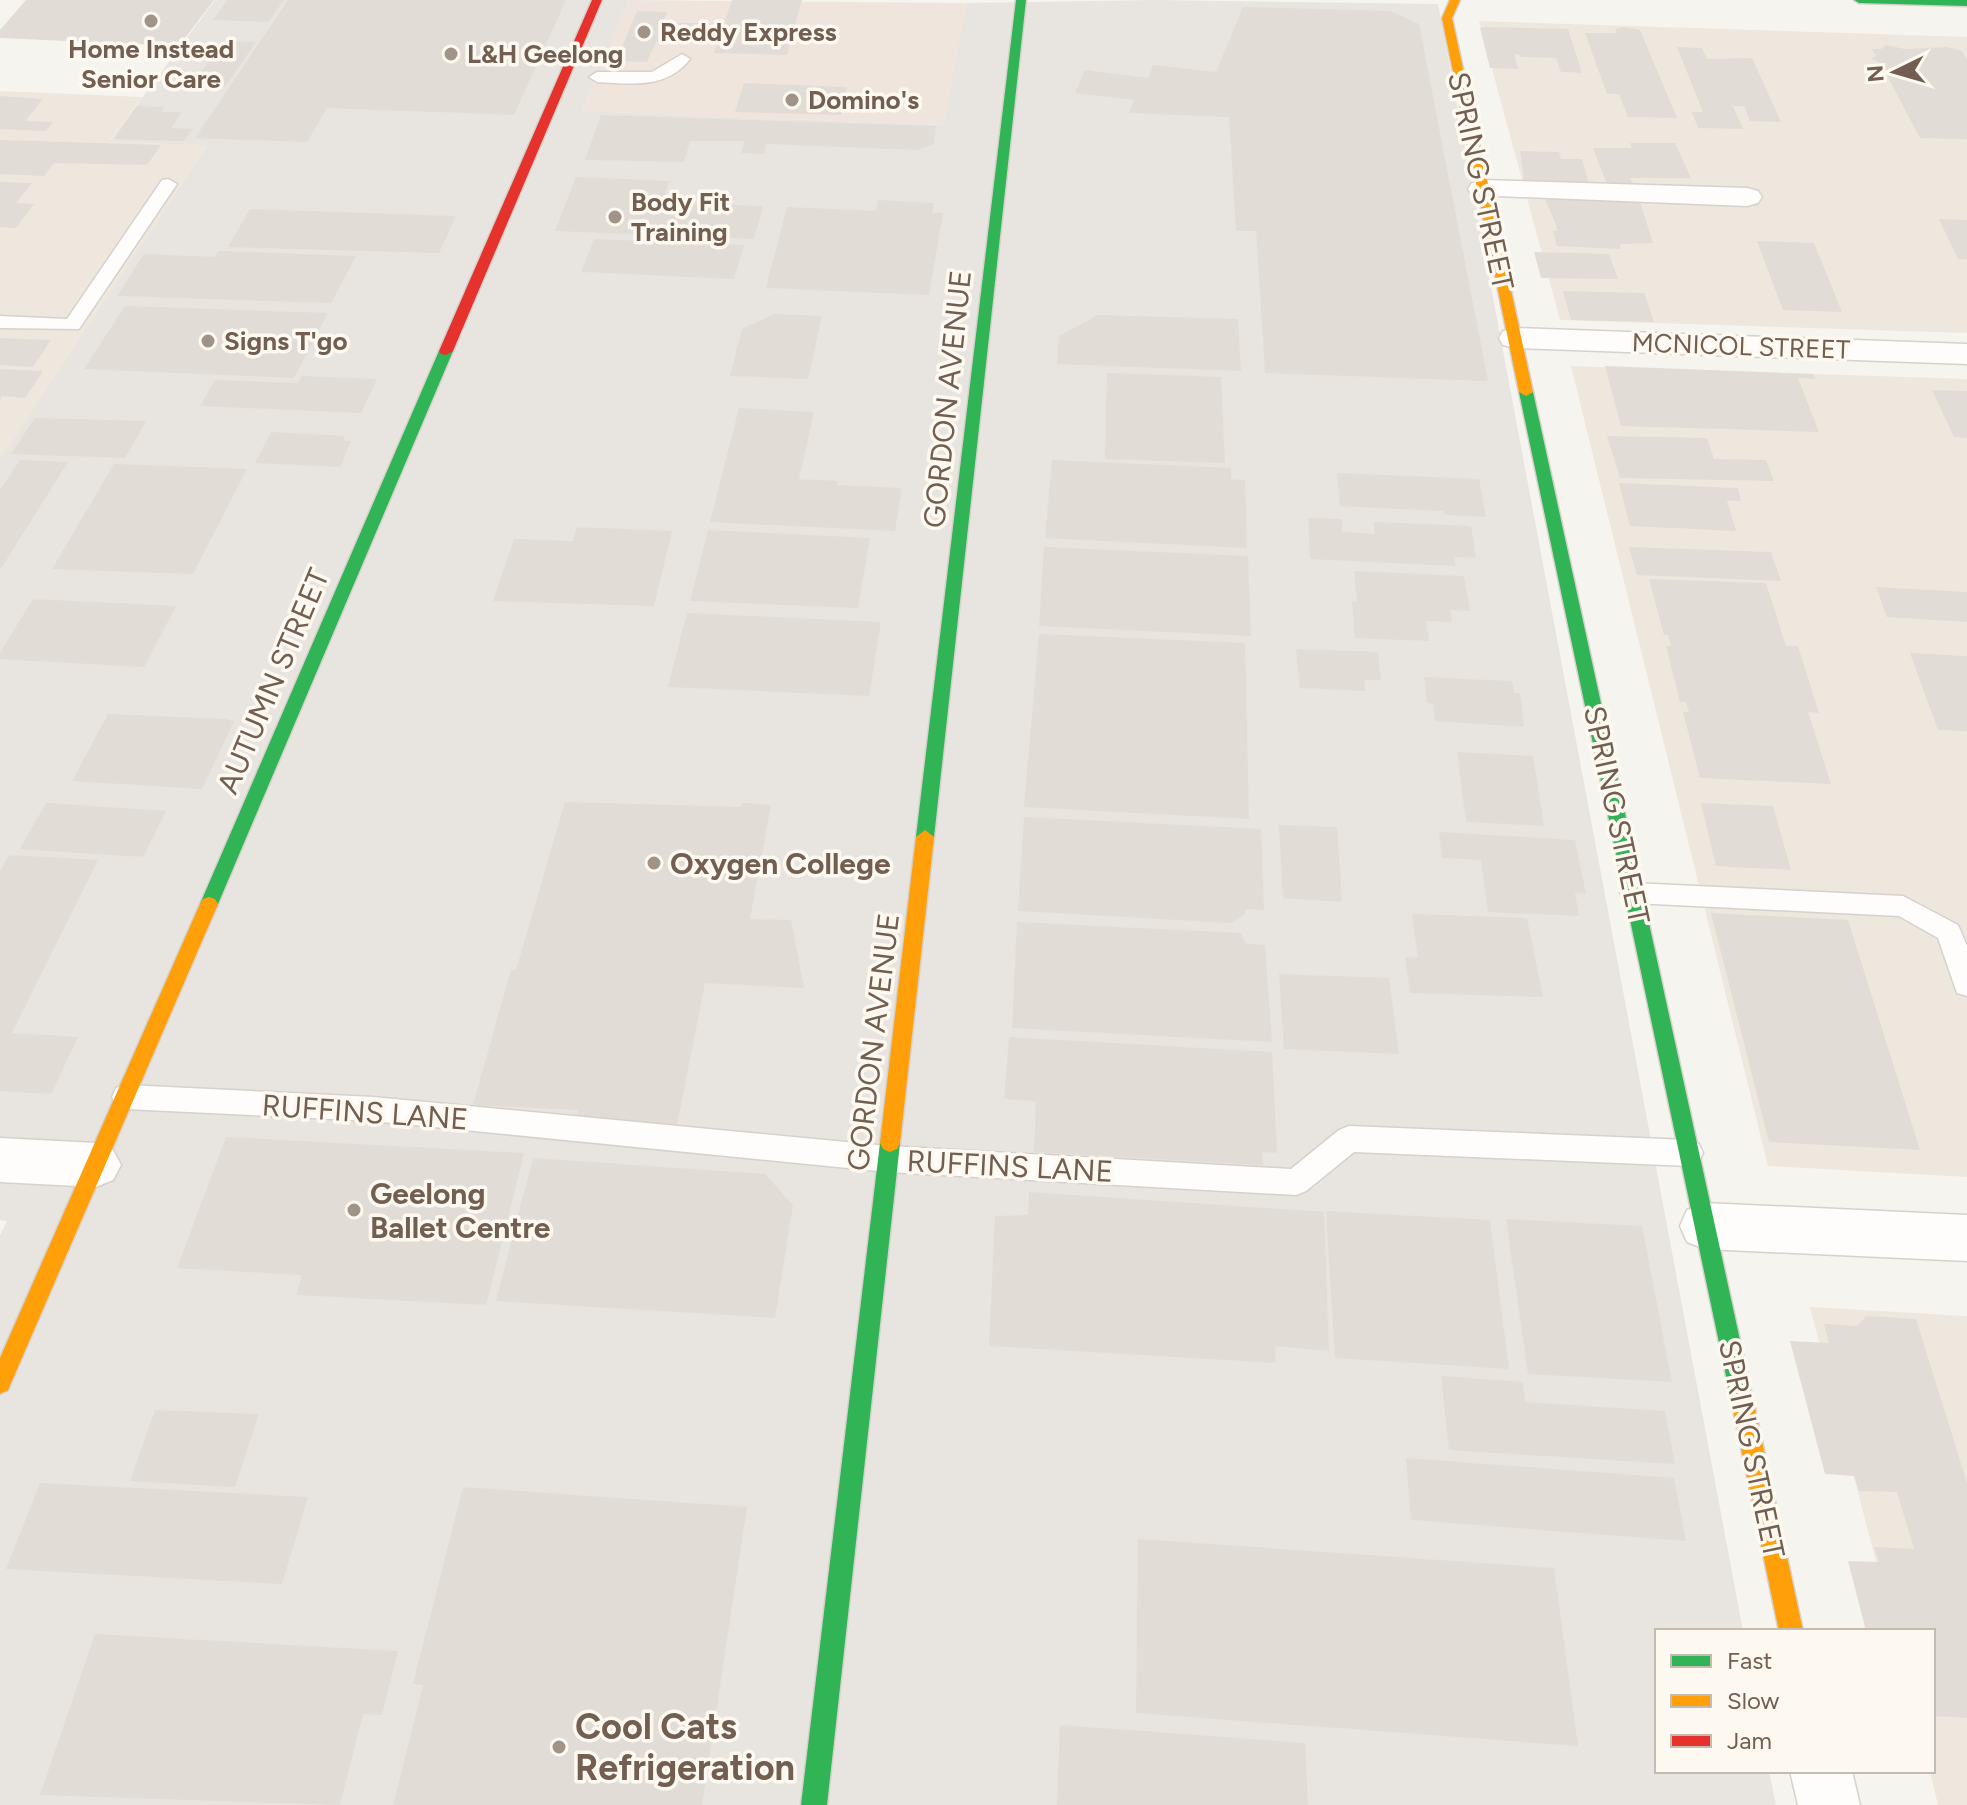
<svg xmlns="http://www.w3.org/2000/svg" width="1967" height="1805" font-family="Figtree,sans-serif">
	<rect width="100%" height="100%" fill="#f6f4ee"/>
	<g fill="#eee7dd">
		<polygon points="1479,21 1967,37 1967,333 1560,320"/>
		<polygon points="0,91 142,97 110,140 209,144 0,459"/>
		<polygon points="1571,366 1967,379 1967,1177 1768,1166"/>
		<polygon points="1810,1307 1967,1316 1967,1805 1938,1805 1930,1771 1933,1771 1933,1631 1894,1631"/>
	</g>
	<polygon fill="#f0e5dd" points="629,0 966,3 945,125 580,111"/>
	<polygon fill="#e8e4df" points="215,0 629,0 581,111 944,125 966,3 1154,0 1438,4 1743,1631 1657,1631 1657,1771 1769,1771 1776,1805 0,1805 0,1235 7,1221 0,1220 0,459 208,145 110,141"/>
	<g fill="#e2dcd6">
		<polygon points="26,0 214,0 179,46 0,38 0,30"/>
		<polygon points="228,0 284,0 268,22 213,20"/>
		<polygon points="288,0 566,0 514,115 327,108 307,142 195,138"/>
		<polygon points="732,0 802,0 787,55 714,53 717,44 656,42 647,62 616,61 637,11 667,12 663,22 724,24"/>
		<polygon points="1243,7 1390,11 1419,24 1488,381 1265,373 1256,231 1236,231 1229,117 1129,113 1134,100 1075,93 1085,70 1148,78 1153,65 1216,72"/>
		<polygon points="1485,27 1568,29 1582,73 1561,72 1556,58 1521,57 1520,55 1514,54 1518,69 1490,68 1480,28"/>
		<polygon points="1623,27 1640,30 1677,118 1628,117 1619,94 1607,94 1585,33 1617,33 1615,29"/>
		<polygon points="223,41 256,42 225,87 191,86"/>
		<polygon points="1886,45 1905,49 1947,47 1962,51 1967,60 1967,139 1920,138 1881,64 1871,58 1876,56 1872,49 1881,49"/>
		<polygon points="1677,47 1702,48 1707,59 1752,58 1781,122 1750,121 1744,106 1733,106 1743,129 1698,128 1692,112 1703,112"/>
		<polygon points="744,83 847,87 841,115 735,112"/>
		<polygon points="0,96 43,99 25,121 53,122 46,131 0,129"/>
		<polygon points="137,106 164,107 161,112 182,112 171,128 193,129 184,141 114,139"/>
		<polygon points="601,115 750,120 936,126 934,144 917,150 766,144 764,154 741,153 745,141 690,141 684,162 585,160"/>
		<polygon points="0,140 161,145 147,165 54,163 44,176 0,174"/>
		<polygon points="1630,143 1675,143 1691,178 1630,178 1633,184 1607,184 1593,148 1632,148"/>
		<polygon points="1520,151 1559,152 1561,159 1582,159 1589,184 1524,182"/>
		<polygon points="576,177 669,181 665,194 677,195 674,203 763,206 754,239 555,231"/>
		<polygon points="0,182 32,183 16,203 34,204 16,228 0,227"/>
		<polygon points="1545,199 1640,202 1653,243 1620,244 1621,249 1557,246 1553,231 1557,231 1556,225"/>
		<polygon points="878,200 934,203 932,213 943,213 929,295 766,288 787,207 876,211"/>
		<polygon points="250,209 456,216 439,253 228,247"/>
		<polygon points="1939,219 1967,220 1967,259 1958,259"/>
		<polygon points="594,239 744,245 734,279 581,272"/>
		<polygon points="1757,241 1814,243 1842,312 1783,310"/>
		<polygon points="218,251 356,256 331,303 117,296 144,254 215,257"/>
		<polygon points="1534,252 1609,254 1618,279 1541,278"/>
		<polygon points="1563,291 1644,293 1654,322 1571,320"/>
		<polygon points="125,306 328,313 294,378 84,369"/>
		<polygon points="774,314 822,316 808,379 730,376 742,329"/>
		<polygon points="1098,315 1238,319 1241,371 1057,364 1059,336"/>
		<polygon points="0,338 51,340 33,367 0,365"/>
		<polygon points="1605,366 1813,374 1816,379 1798,378 1819,432 1621,426"/>
		<polygon points="0,369 43,371 25,398 2,396 0,400"/>
		<polygon points="1107,373 1221,377 1225,463 1105,459"/>
		<polygon points="302,376 377,379 361,413 200,406 215,380 298,383"/>
		<polygon points="1932,390 1967,391 1967,438 1954,437"/>
		<polygon points="739,408 814,412 799,479 838,481 837,485 902,488 895,531 710,522"/>
		<polygon points="35,418 146,421 125,458 11,454"/>
		<polygon points="271,432 345,436 343,441 351,441 340,467 255,463"/>
		<polygon points="1607,436 1707,438 1714,459 1766,460 1774,481 1620,478"/>
		<polygon points="20,460 68,462 0,570 0,490"/>
		<polygon points="1052,460 1231,468 1231,479 1245,480 1247,548 1045,538"/>
		<polygon points="114,464 247,469 193,574 52,569"/>
		<polygon points="1337,473 1479,479 1486,517 1444,515 1444,511 1340,506"/>
		<polygon points="1619,483 1738,488 1741,501 1727,501 1736,531 1630,526"/>
		<polygon points="1308,518 1342,519 1342,532 1375,534 1374,522 1471,526 1476,558 1454,557 1456,566 1310,559"/>
		<polygon points="577,527 672,531 654,606 493,601 514,539 573,541"/>
		<polygon points="708,530 870,538 858,608 690,601"/>
		<polygon points="1044,547 1248,556 1251,636 1039,626"/>
		<polygon points="1629,547 1771,552 1781,581 1637,575"/>
		<polygon points="1354,571 1464,576 1470,611 1450,610 1452,622 1426,621 1429,641 1355,638 1352,601 1357,602"/>
		<polygon points="1649,579 1766,583 1786,646 1798,646 1819,713 1808,712 1831,784 1700,778 1683,712 1689,712 1686,702 1680,702 1666,646 1671,646 1668,635 1664,635"/>
		<polygon points="1876,587 1967,592 1967,622 1887,617"/>
		<polygon points="33,599 176,606 144,667 0,659 0,653"/>
		<polygon points="687,613 881,622 869,696 668,687"/>
		<polygon points="1039,634 1245,643 1249,819 1024,807"/>
		<polygon points="1296,649 1378,652 1381,680 1364,680 1365,691 1300,688"/>
		<polygon points="1910,653 1967,656 1967,731 1938,730"/>
		<polygon points="1424,677 1512,681 1514,693 1520,693 1524,727 1435,721 1433,704 1427,703"/>
		<polygon points="108,714 225,719 234,721 202,789 72,781"/>
		<polygon points="1457,752 1533,756 1544,826 1466,822"/>
		<polygon points="565,802 741,807 742,803 771,805 750,919 791,920 804,988 705,983 677,1125 576,1119 578,1110 473,1105 511,970 516,970"/>
		<polygon points="46,803 166,811 143,857 20,849"/>
		<polygon points="1701,803 1773,806 1791,870 1716,866"/>
		<polygon points="1024,817 1261,829 1264,910 1245,909 1245,914 1231,923 1018,911"/>
		<polygon points="1279,825 1337,827 1342,902 1283,898"/>
		<polygon points="1439,832 1575,840 1586,894 1575,893 1579,916 1488,912 1481,860 1442,858"/>
		<polygon points="9,855 98,860 12,1033 78,1037 51,1094 0,1091 0,871"/>
		<polygon points="1711,913 1848,920 1920,1150 1769,1142"/>
		<polygon points="1412,914 1527,918 1543,997 1410,993 1405,957 1418,958"/>
		<polygon points="1017,922 1240,933 1247,944 1265,945 1272,1042 1012,1028"/>
		<polygon points="1279,974 1389,978 1399,1054 1284,1049"/>
		<polygon points="1009,1037 1272,1052 1277,1153 1262,1152 1263,1165 1034,1152 1036,1101 1004,1099"/>
		<polygon points="226,1137 524,1153 486,1305 296,1295 302,1275 177,1268"/>
		<polygon points="533,1158 765,1174 793,1205 775,1318 496,1301"/>
		<polygon points="1029,1192 1324,1212 1329,1351 1275,1346 1276,1363 989,1346 995,1216 1028,1215"/>
		<polygon points="1326,1211 1490,1220 1509,1369 1335,1358"/>
		<polygon points="1506,1219 1642,1226 1672,1382 1528,1374"/>
		<polygon points="1866,1316 1916,1319 1967,1483 1967,1718 1933,1716 1933,1631 1866,1631 1848,1561 1879,1562 1874,1547 1914,1549 1897,1492 1859,1491 1854,1476 1825,1474 1790,1341 1829,1343 1824,1324 1858,1326"/>
		<polygon points="1441,1376 1523,1382 1525,1402 1665,1411 1675,1464 1449,1450"/>
		<polygon points="155,1410 259,1414 235,1487 130,1481"/>
		<polygon points="1406,1458 1674,1478 1686,1541 1411,1520"/>
		<polygon points="40,1483 308,1497 282,1584 6,1569"/>
		<polygon points="463,1487 747,1507 702,1805 393,1805 423,1685 413,1684"/>
		<polygon points="1138,1539 1554,1568 1578,1746 1136,1713"/>
		<polygon points="95,1634 398,1651 382,1715 363,1714 340,1805 40,1795"/>
		<polygon points="1060,1725 1305,1743 1308,1805 1057,1805"/>
	</g>
	<g fill="none" stroke-linecap="round" stroke-linejoin="round">
		<g stroke="#d6d1cc" stroke-width="3">
			<g id="lane">
				<path d="M682,54L690,59C667,89 631,84 597,82L589,77L597,72H652Z"/>
				<polygon points="168,179 177,184 79,329 0,328 0,316 67,319 162,180"/>
				<polygon points="1633,883 1903,896 1958,925 1967,946 1967,996 1957,993 1938,938 1899,916 1633,903 1624,900 1620,893 1624,886"/>
				<polygon points="126,1085 373,1097 888,1146 1291,1169 1339,1130 1349,1126 1689,1140 1699,1144 1703,1153 1699,1162 1689,1166 1354,1152 1306,1191 1296,1195 888,1172 373,1121 126,1109 116,1106 112,1097 116,1088"/>
			</g>
		</g>
		<g stroke="#d6d1cc" stroke-width="3">
			<g id="street">
				<polygon points="1483,180 1747,188 1758,191 1762,197 1758,203 1747,206 1472,195 1468,189 1472,183"/>
				<polygon points="1515,328 1967,344 1967,364 1515,348 1503,345 1499,338 1503,331"/>
				<polygon points="0,1138 96,1143 113,1150 121,1165 113,1180 96,1187 0,1182"/>
				<polygon points="1705,1203 1967,1215 1967,1261 1705,1249 1687,1242 1680,1226 1687,1210"/>
				<polygon points="1790,1771 1852,1771 1860,1805 1798,1805"/>
			</g>
		</g>
		<g stroke="#d6d1cc" stroke-width="3">
			<g id="fast">
				<polygon points="1016,0 1026,0 934,837 925,844 916,837"/>
				<polygon points="1854,0 1967,0 1967,6 1859,3"/>
				<polygon points="446,347 453,351 218,904 215,909 203,909 200,904 439,351"/>
				<polygon points="1526,388 1533,392 1755,1409 1752,1417 1744,1420 1736,1417 1733,1409 1519,392"/>
				<polygon points="890,1134 897,1137 900,1143 827,1805 801,1805 880,1143 883,1137"/>
			</g>
		</g>
		<g stroke="#d6d1cc" stroke-width="3">
			<g id="slow">
				<polygon points="1450,0 1460,0 1452,18 1533,392 1526,396 1519,392 1442,18"/>
				<polygon points="925,830 934,837 900,1143 897,1149 890,1152 883,1149 880,1143 916,837"/>
				<polygon points="209,897 215,899 218,904 8,1390 0,1394 0,1358 200,904 203,899"/>
				<polygon points="1744,1398 1752,1401 1755,1409 1803,1631 1779,1631 1733,1409 1736,1401"/>
			</g>
		</g>
		<g stroke="#d6d1cc" stroke-width="3">
			<polygon id="jam" points="592,0 602,0 453,351 446,355 441,354 439,351"/>
		</g>
		<use href="#lane" fill="#fefdfc" fill-rule="evenodd"/>
		<use href="#street" fill="#fefdfc" fill-rule="evenodd"/>
		<use href="#fast" fill="#30b455" fill-rule="evenodd"/>
		<use href="#slow" fill="#ff9f0a" fill-rule="evenodd"/>
		<use href="#jam" fill="#e5322d" fill-rule="evenodd"/>
	</g>
	<g fill="#a09388" stroke="#fdf9f1" stroke-width="3">
		<circle cx="151" cy="21" r="8"/>
		<circle cx="644" cy="32" r="8"/>
		<circle cx="451" cy="54" r="8"/>
		<circle cx="792" cy="100" r="8"/>
		<circle cx="615" cy="217" r="8"/>
		<circle cx="208" cy="341" r="8"/>
		<circle cx="654" cy="863" r="8"/>
		<circle cx="354" cy="1210" r="8"/>
		<circle cx="559" cy="1747" r="8"/>
	</g>
	<g text-anchor="middle" dominant-baseline="central" stroke-width="7" stroke-linejoin="round" paint-order="stroke">
		<g font-size="26" font-weight="bold" fill="#725f51" stroke="#fdf9f1" text-anchor="start">
			<text x="660" y="32">Reddy Express</text>
			<text x="151" y="49" text-anchor="middle">Home Instead<tspan x="151" dy="30">Senior Care</tspan></text>
			<text x="467" y="54">L&amp;H Geelong</text>
			<text x="808" y="100">Domino's</text>
			<text x="631" y="202">Body Fit<tspan x="631" dy="30">Training</tspan></text>
			<text x="224" y="341">Signs T'go</text>
		</g>
		<g font-size="26" fill="#725f51" stroke="#fdf9f1">
			<text transform="translate(1741 346) rotate(2)">MCNICOL STREET</text>
		</g>
		<g font-size="30" fill="#725f51" stroke="#fdf9f1">
			<text transform="translate(1481 181) rotate(78)">SPRING STREET</text>
			<text transform="translate(947 399) rotate(-84)">GORDON AVENUE</text>
			<text transform="translate(273 681) rotate(-67)">AUTUMN STREET</text>
			<text transform="translate(1617 815) rotate(78)">SPRING STREET</text>
			<text transform="translate(873 1042) rotate(-83)">GORDON AVENUE</text>
			<text transform="translate(365 1112) rotate(4)">RUFFINS LANE</text>
			<text transform="translate(1010 1166) rotate(3)">RUFFINS LANE</text>
			<text transform="translate(1752 1449) rotate(78)">SPRING STREET</text>
		</g>
		<g font-size="30" font-weight="bold" fill="#725f51" stroke="#fdf9f1" text-anchor="start">
			<text x="670" y="863">Oxygen College</text>
			<text x="370" y="1193">Geelong<tspan x="370" dy="34">Ballet Centre</tspan></text>
		</g>
		<g font-size="36" font-weight="bold" fill="#725f51" stroke="#fdf9f1" text-anchor="start">
			<text x="575" y="1726">Cool Cats<tspan x="575" dy="41">Refrigeration</tspan></text>
		</g>
	</g>
	<rect x="1655" y="1629" width="280" height="144" fill="#fdf9f1" stroke="#c5bbb1" stroke-width="2"/>
	<rect x="1671" y="1655" width="40" height="12" fill="#30b455" stroke="#c5bbb1" stroke-width="2"/>
	<text x="1727" y="1669" font-size="24" fill="#725f51">Fast</text>
	<rect x="1671" y="1695" width="40" height="12" fill="#ff9f0a" stroke="#c5bbb1" stroke-width="2"/>
	<text x="1727" y="1709" font-size="24" fill="#725f51">Slow</text>
	<rect x="1671" y="1735" width="40" height="12" fill="#e5322d" stroke="#c5bbb1" stroke-width="2"/>
	<text x="1727" y="1749" font-size="24" fill="#725f51">Jam</text>
	<g transform="translate(1895 72) rotate(265)" stroke="#fdf9f1" stroke-width="6" paint-order="stroke">
	<path d="M0-6L14 30L0 20L-14 30Z" fill="#725f51"/>
	<text y="-12" font-size="22" font-weight="bold" text-anchor="middle" fill="#725f51">N</text>
	</g>
</svg>
